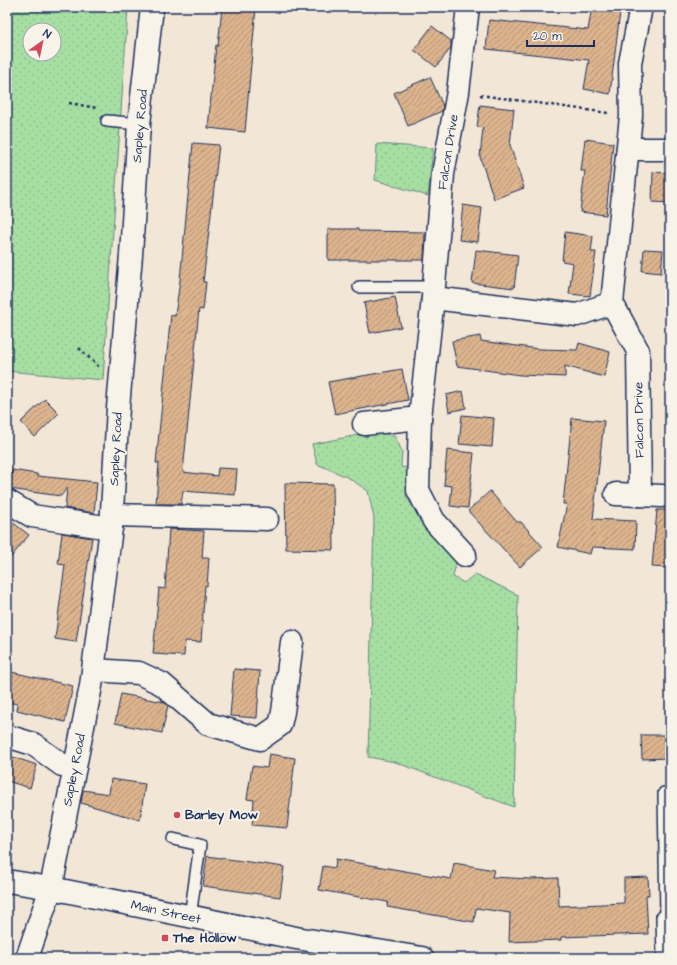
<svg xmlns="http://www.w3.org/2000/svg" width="677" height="965" font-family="'Architects Daughter',sans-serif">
	<defs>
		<pattern id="park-dots" width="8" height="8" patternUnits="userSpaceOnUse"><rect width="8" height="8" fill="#a7dfa3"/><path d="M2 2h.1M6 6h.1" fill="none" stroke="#8fc08f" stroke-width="1.8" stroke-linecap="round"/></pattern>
		<pattern id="building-hatch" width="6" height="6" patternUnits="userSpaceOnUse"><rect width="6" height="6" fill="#dcb48d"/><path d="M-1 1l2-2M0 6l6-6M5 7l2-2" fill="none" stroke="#b29376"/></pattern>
	</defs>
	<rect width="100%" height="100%" fill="#f2e6d6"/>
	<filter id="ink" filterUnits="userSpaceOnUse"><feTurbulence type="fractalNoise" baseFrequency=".025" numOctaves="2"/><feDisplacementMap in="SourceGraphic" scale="8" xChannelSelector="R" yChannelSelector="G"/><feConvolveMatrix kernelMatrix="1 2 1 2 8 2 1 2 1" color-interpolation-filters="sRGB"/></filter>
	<g filter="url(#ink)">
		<g fill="url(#park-dots)" stroke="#618780" fill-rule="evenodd">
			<path d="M7,7H128L103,380L7,371ZM30,30H54V54H30Z"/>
			<polygon points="377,144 433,148 428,196 375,180"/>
			<polygon points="379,431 395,437 402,451 401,467 408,468 406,497 456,562 453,577 464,583 475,574 518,595 514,807 395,762 368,757 374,518 368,491 349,478 317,464 312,444"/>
		</g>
		<g fill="url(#building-hatch)" stroke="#1b2f5e">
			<polygon points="222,7 256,7 245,132 208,128 216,45 218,46"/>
			<polygon points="592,7 620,12 610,94 584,89 589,60 486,49 489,20 588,30"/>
			<polygon points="432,26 451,41 451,48 436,67 414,50"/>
			<polygon points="430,77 443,106 442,111 408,126 394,93"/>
			<polygon points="480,105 514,109 510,145 524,188 494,199 480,157 483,128 477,127"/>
			<polygon points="585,139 613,143 606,215 580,212 585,171 581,171"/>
			<polygon points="193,143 219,145 203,282 206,282 203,310 199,309 183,472 217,476 218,468 237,469 235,495 183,491 181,504 156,504 159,463 156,463 169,333 171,315 175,316 180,280"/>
			<polygon points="653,172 670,173 670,203 652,202"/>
			<polygon points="463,205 482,208 478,242 459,240"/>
			<polygon points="328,229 358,229 358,231 425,232 424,260 328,260"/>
			<polygon points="565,232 593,236 591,252 596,252 590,296 569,294 573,263 562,261"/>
			<polygon points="644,249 663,250 661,273 642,271"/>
			<polygon points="476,250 518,255 514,288 472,283"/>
			<polygon points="395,297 401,327 370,333 364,303"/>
			<polygon points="480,336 481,341 539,349 577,350 579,343 610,352 604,377 565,366 565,377 520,375 457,366 452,341"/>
			<polygon points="402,369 408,400 335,414 328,382"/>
			<polygon points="463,391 466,408 449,412 446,395"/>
			<polygon points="45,399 59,413 35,437 21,422"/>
			<polygon points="462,415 494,418 492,447 459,444"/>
			<polygon points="572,418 604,421 593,519 636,521 635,549 592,547 590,554 558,547 567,504 563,504"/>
			<polygon points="447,450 474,453 468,508 450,506 452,486 444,485"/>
			<polygon points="12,470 37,474 37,476 97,482 94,513 65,508 67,488 61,496 9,489"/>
			<polygon points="285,483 333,484 334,550 286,549"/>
			<polygon points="490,491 517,522 521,522 543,547 520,567 468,511"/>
			<polygon points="657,510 670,510 670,568 652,567"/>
			<polygon points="7,518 29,535 7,562"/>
			<polygon points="169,529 204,531 202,558 209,558 207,586 205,585 201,642 185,641 184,656 153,654 159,588 165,589"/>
			<polygon points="62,533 92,538 76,642 55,639 65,565 58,564"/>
			<polygon points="234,669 260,671 257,718 230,716"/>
			<polygon points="7,671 73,686 65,722 17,710 18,704 7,702"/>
			<polygon points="121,694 164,702 168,705 162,733 115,723"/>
			<polygon points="641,735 670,735 670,758 642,759"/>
			<polygon points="269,754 295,758 287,828 252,825 254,800 247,799 252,766 267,768"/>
			<polygon points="7,755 37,765 30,788 7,781"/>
			<polygon points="111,779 145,784 140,820 81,803 83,790 109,794"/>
			<polygon points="207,856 284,867 280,897 203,886"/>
			<polygon points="336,859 451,879 454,863 494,870 492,877 530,879 558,878 559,906 624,903 624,878 648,877 649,895 646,895 648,934 561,937 561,940 509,942 510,913 476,908 474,922 387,907 388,902 319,890 323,866 335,868"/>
		</g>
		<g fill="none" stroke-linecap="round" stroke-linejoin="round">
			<g stroke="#1b2f5e" stroke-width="14">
				<g id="service">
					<polyline points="107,121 139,124"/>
					<polyline points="359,287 434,287"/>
					<polyline points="664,793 666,917"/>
					<polyline points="173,839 200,845 190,917"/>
					<polyline points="663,958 662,917 670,917"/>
				</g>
			</g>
			<g stroke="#1b2f5e" stroke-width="25">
				<g id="minor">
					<polyline points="628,149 670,149"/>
					<polyline points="433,298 577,315 612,303"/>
					<polyline points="364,424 420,418"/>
					<polyline points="616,494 662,496"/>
					<polyline points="640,495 638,351 612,303 631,116 630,63 641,7"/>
					<polyline points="7,501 32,516 111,528"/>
					<polyline points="112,515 267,519"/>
					<polyline points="465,555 434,521 418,490 420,418 433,298 443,174 458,92 468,7"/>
					<polyline points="94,670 139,673 162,684 208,724 260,739 280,725 283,712 292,642"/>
					<polyline points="7,736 33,744 62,765 75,767"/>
					<polyline points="27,958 51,888"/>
				</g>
			</g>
			<g stroke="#1b2f5e" stroke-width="25">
				<polyline id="tertiary" points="51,888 91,686 111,528 118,408 131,255 139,124 152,7"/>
			</g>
			<g stroke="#1b2f5e" stroke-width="25">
				<polyline id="secondary" points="7,881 51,888 296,938 422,958"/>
			</g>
			<g stroke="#1b2f5e" stroke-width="2.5" stroke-dasharray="3 3" stroke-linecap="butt">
				<polyline points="480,95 608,113"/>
				<polyline points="69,103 97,108"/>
				<polyline points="79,348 99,367"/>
			</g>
			<use href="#service" stroke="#f7f3e8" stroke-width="11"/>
			<use href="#minor" stroke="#f7f3e8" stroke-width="22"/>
			<use href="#tertiary" stroke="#f7f3e8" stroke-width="22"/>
			<use href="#secondary" stroke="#f7f3e8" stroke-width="22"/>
		</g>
	</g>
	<g fill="#d1495b" stroke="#f7f3e8" stroke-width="1.5">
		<circle cx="177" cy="815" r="4"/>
		<rect x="161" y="934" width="8" height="8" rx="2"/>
	</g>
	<g text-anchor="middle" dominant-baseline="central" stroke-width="4" stroke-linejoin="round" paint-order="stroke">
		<g font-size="13" fill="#1b2f5e" stroke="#f7f3e8">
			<text transform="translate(140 126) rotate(-85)">Sapley Road</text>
			<text transform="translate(448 152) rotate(-81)">Falcon Drive</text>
			<text transform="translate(639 420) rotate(-91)">Falcon Drive</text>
			<text transform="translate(116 449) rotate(-87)">Sapley Road</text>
			<text transform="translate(74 770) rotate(-79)">Sapley Road</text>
			<text transform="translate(166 912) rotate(12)">Main Street</text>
		</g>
		<g font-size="13" font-weight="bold" fill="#1b2f5e" stroke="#f7f3e8" text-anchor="start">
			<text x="185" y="815">Barley Mow</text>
			<text x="173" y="938">The Hollow</text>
		</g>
	</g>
	<rect width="677" height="965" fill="none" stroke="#f7f3e8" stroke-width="24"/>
	<rect x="12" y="12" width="653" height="941" fill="none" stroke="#1b2f5e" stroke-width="1.5" filter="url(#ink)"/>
	<g transform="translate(42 42) rotate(33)"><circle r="19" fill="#f7f3e8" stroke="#9fa5b1"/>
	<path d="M0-3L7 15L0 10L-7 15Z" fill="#d1495b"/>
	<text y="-6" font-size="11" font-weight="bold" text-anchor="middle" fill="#1b2f5e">N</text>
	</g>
	<path d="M527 40v6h67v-6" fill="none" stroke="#1b2f5e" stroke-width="2"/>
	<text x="533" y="40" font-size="12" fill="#1b2f5e" stroke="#f7f3e8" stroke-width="3" paint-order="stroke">20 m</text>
</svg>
